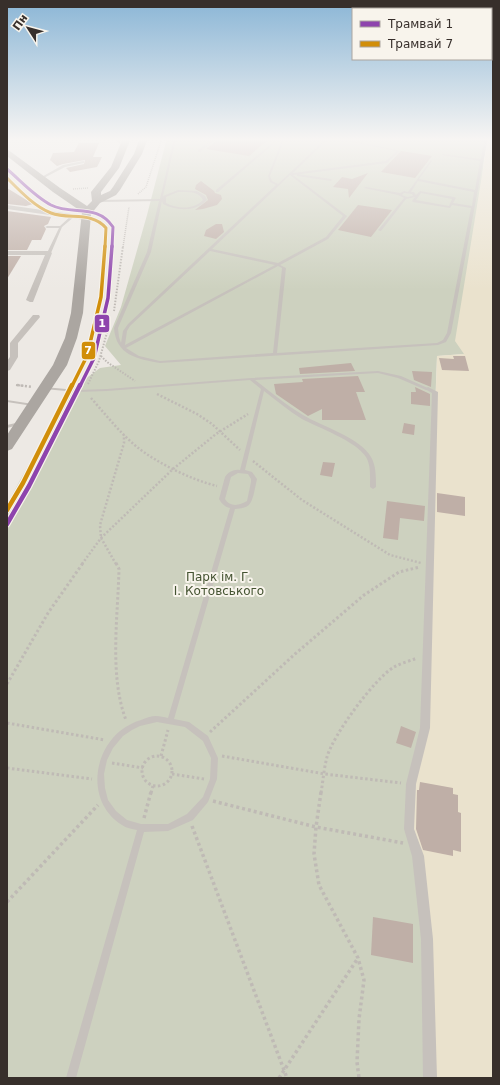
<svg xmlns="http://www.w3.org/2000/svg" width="500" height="1085" font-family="'DejaVu Sans',sans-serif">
	<rect width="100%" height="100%" fill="#ede9e4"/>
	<polygon fill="#cdd1bf" points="167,138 488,138 484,159 464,354 437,356 418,856 429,1078 7,1078 7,504 69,391 100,368 121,365 105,346 121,307 147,215"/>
	<polygon fill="#eae2cd" points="488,138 493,138 493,1078 430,1078 427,939 414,845 411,784 425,728 437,356 464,354 455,341"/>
	<g fill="#bfafa7">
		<polygon points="220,138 270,138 249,156 206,149"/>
		<polygon points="79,143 99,143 93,157 102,157 97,167 70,172 66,168 84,164 85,160 63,164 57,166 50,160 53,153 74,152"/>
		<polygon points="401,151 432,156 415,178 381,172"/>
		<polygon points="368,173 349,198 348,189 333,187 342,177 352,179"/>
		<polygon points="201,181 214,191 215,193 221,195 222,199 217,205 203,209 195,210 208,200 206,195 195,189 196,185"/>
		<polygon points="7,188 33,204 26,206 7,204"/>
		<polygon points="358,205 392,210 371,237 338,230"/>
		<polygon points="7,211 51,217 48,224 44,226 46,229 41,240 32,240 27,250 7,250"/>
		<polygon points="216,224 222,224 224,232 216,239 204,236 206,230"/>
		<polygon points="7,256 21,256 7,279"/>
		<polygon points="453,356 465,356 469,371 442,370 439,358 454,359"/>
		<polygon points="351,363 355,371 300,374 299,368"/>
		<polygon points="412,371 432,372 431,387 414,380"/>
		<polygon points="358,376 365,392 356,392 366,420 322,420 322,409 308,416 276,394 274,384 303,382 302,379"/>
		<polygon points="415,387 430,394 430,406 411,404 411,392 416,392"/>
		<polygon points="404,423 415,425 414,435 402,433"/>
		<polygon points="323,462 335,463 332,477 320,475"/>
		<polygon points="437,493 465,497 465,516 437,512"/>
		<polygon points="387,501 425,506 424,521 400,518 398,540 383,538"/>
		<polygon points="401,726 416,732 411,748 396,743"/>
		<polygon points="420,782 453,788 453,794 458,795 458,812 461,813 461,852 453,850 453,856 423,850 416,829 417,790 419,790"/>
		<polygon points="373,917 413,924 413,963 371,955"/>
	</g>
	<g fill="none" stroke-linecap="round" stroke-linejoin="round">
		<g stroke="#bfbab5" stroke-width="1.5" stroke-dasharray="1 1" stroke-linecap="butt">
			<polyline points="73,189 88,188"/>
			<polyline points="138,194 146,187 162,138"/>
			<polyline points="123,247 129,207"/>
		</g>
		<g stroke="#bfbab5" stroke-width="2" stroke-dasharray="1.5 1.5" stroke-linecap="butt">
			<polyline points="114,311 123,246"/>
			<polyline points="101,356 107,362 135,381"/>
			<polyline points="88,384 99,361 108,329"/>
			<polyline points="16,385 25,386"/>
		</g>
		<g stroke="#bfbab5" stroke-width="2.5" stroke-dasharray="2 2" stroke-linecap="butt">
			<polyline points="17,385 32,387"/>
			<polyline points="157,394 197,414 212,424 240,450"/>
			<path d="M91,398C106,415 120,433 137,447C157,463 192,480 217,486"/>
			<polyline points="253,461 302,500 390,555 421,563"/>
			<polyline points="82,564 101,538 173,469 216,434 248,414"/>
			<polyline points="116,564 101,538 100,525 124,443 124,435"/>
		</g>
		<g stroke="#bfbab5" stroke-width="3" stroke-dasharray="2.5 2.5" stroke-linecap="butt">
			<path d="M116,563L119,569C118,616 109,676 126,720"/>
			<polyline points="7,684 48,613 83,563"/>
			<polyline points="7,723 105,740"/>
			<polyline points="210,732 295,654 364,595 399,572 420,567"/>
			<circle cx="157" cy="771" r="15"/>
			<polyline points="161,756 168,730"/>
			<polyline points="222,756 325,774 401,783"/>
			<polyline points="112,763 143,768"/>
			<polyline points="7,768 92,779"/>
			<polyline points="172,774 204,779"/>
			<polyline points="151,793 153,786"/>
			<path d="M321,793C323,781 324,768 327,757C333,735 375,678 394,667C401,663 410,661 417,658"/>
		</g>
		<g stroke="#bfbab5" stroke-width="3.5" stroke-dasharray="3 3" stroke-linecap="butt">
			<polyline points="321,792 316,827 314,854 319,885 358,958 364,980 359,1019 357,1062 359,1078"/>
			<polyline points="213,801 316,827 403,843"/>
			<polyline points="144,818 151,792"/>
			<polyline points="192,826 287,1078"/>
			<polyline points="7,902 98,805"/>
			<polyline points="279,1078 358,958"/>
		</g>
		<g fill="#c6c1bc" fill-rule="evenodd">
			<polygon points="114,138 116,138 126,146 124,147"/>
			<path d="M174,138H176L163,196L178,190L197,191L205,196L207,200C196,212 176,211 163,204L162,201L151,252L118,328L119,337L121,343L123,331L128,324L276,185L270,182L268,176L283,138H285L270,176L272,181L278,184L327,138H329L293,173L386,161L397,151L337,139L336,138H340L400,151L387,163L293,175L347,216L328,239L280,265L286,268L277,353L437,343L443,340L447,333L471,208L452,205L450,208L413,202L412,201L415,197L406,199L381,231H380L378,230L379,229L404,198L398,195L364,188L366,187L400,193L404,191L408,192L431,160L432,161L419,179L475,190L480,161L442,155L443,154L481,159L484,141L466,138H471L484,140L485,138H487V141L451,333L446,342L438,345L160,363C137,359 116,355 114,328L147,252L159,201L99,202L97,201L99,200L160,199ZM290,175L343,216L326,237L278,263L212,249ZM418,181L474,192L472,206L453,203L456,198L454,197L420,191L416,195L414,192H411ZM178,192C188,192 199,191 203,200C194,210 177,209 166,203V197ZM404,193L412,194L413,196L407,197L402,195ZM421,193L452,199L449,206L416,200ZM210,251L275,265L125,345L127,331L130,326ZM278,266L282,268L273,353L160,361L139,356L126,348Z"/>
			<polygon points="215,138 217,138 200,152 198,152 198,150"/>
			<polygon points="278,138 280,138 218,192 216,192 216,190"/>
			<polygon points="83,161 84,161 84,163 65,167 40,180 38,179 63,165"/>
			<polygon points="298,174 331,179 332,180 331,181 297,176 297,174"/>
			<polygon points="72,215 75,216 62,227 51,253 48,254 47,253 59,228 47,228 45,227 47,226 60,226"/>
			<path d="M378,371L401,376L430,389L428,390H426L398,378L378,373L255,380C271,392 286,405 303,415C321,426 361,438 371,457C376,465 376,477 376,487L373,489L370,487C370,477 371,465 366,457C356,441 319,428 302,419C289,411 277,401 264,391L245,470L252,472L257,479C256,484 255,488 254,493C251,505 249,508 235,509L174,719L189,722L208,736L218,758L217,779L208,802L193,820L168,831L144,832L76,1078H66L137,830C132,829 126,828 122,825C88,804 91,755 120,731C126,726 134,722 141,720C146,718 151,716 156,716C160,716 164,717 168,718L230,508C225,507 222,504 219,499L225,477C228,472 234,469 240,470L261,389L250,380L107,391L77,392L44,389L42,388L44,387L77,390L107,389L251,378ZM238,473L248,474L251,479V482L247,501C239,506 230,507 225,499L231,477ZM157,722L185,727L203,741L211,758L210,779L203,797L187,814L168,824H141L127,820L116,811L108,800L105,788L104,774L107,760L113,748L123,736L132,730L140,726Z"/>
			<polygon points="7,400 33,404 35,405 33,406 7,402"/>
			<polygon points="20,422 22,422 22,424 7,428 7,425"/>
		</g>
		<polygon fill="#c6c1bc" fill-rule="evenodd" points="428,387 438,392 430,728 416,784 414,829 424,856 433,939 437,1078 423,1078 421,939 412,856 404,829 406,784 420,728 432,393 425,389"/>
		<g fill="#c6c1bc" fill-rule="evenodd">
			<polygon points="7,205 85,216 88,218 85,220 7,209"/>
			<polygon points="7,251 49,251 52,253 33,302 30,302 26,300 45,255 7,255"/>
			<polygon points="33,315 39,315 40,317 18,343 18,357 10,370 7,371 7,361 10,357 10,343"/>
		</g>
		<polygon fill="#aba6a1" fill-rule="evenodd" points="123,138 131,138 119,168 101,192 101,195 110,191 113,187 134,154 140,138 148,138 142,154 120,190 116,195 100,203 91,214 83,313 77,338 67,365 12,449 7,451 7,435 53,365 65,338 71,313 82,212 53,192 7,156 7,149 60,188 87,206 92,201 91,192 111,167"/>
		<g stroke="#f8f4ec" stroke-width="4.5">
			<path id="tram-1-far2" d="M7,169C21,181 34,196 51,205C73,216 97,203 113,227L112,247"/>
		</g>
		<g stroke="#f8f4ec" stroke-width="5.5">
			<polyline id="tram-1-far1" points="80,386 94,358 108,298 112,246"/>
		</g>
		<g stroke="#f8f4ec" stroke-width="7">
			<polyline id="tram-1" points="7,524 29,486 80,385"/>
		</g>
		<g stroke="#f8f4ec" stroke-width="4.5">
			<path id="tram-2-far2" d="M7,178C20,191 34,206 51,213C69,220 92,211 106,228L105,247"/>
		</g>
		<g stroke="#f8f4ec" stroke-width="5.5">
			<polyline id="tram-2-far1" points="72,386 87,356 101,297 105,246"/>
		</g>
		<g stroke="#f8f4ec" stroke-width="7">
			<polyline id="tram-2" points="7,510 23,483 72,385"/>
		</g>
		<use href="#tram-1-far2" stroke="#8e44ad" stroke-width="3"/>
		<use href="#tram-1-far1" stroke="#8e44ad" stroke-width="3.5"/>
		<use href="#tram-1" stroke="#8e44ad" stroke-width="4.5"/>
		<use href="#tram-2-far2" stroke="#d18e09" stroke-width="3"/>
		<use href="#tram-2-far1" stroke="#d18e09" stroke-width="3.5"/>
		<use href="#tram-2" stroke="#d18e09" stroke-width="4.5"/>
	</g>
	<linearGradient id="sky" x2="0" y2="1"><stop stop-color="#8bb6d6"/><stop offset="0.48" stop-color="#f7f5f3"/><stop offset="1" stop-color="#f7f5f3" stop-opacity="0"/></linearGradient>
	<rect width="500" height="290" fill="url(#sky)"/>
	<g text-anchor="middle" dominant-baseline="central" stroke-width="4" stroke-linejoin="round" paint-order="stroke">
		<g font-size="12" fill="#445331" stroke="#f8f4ec">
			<text x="219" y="577">Парк ім. Г.<tspan x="219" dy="14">І. Котовського</tspan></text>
		</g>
	</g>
	<g stroke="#f8f4ec" stroke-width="1.5">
		<rect x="94" y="314" width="16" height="19" rx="4" fill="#8e44ad"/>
		<rect x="81" y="341" width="15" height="19" rx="4" fill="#d18e09"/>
	</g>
	<g font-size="11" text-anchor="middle" font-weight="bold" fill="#fff">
		<text x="102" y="327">1</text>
		<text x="88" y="354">7</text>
	</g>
	<rect width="500" height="1085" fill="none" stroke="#372f2b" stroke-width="16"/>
	<rect x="352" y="8" width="140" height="52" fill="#f8f4ec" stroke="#aba59f"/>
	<rect x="360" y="21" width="20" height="6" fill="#8e44ad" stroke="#aba59f"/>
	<text x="388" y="28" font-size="12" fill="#372f2b">Трамвай 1</text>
	<rect x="360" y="41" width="20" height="6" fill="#d18e09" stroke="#aba59f"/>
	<text x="388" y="48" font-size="12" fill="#372f2b">Трамвай 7</text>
	<g transform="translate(28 28) rotate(306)" stroke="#f8f4ec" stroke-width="3" paint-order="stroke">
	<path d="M0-3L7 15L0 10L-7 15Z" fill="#372f2b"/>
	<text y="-6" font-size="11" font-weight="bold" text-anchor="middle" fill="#372f2b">Пн</text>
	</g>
</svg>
